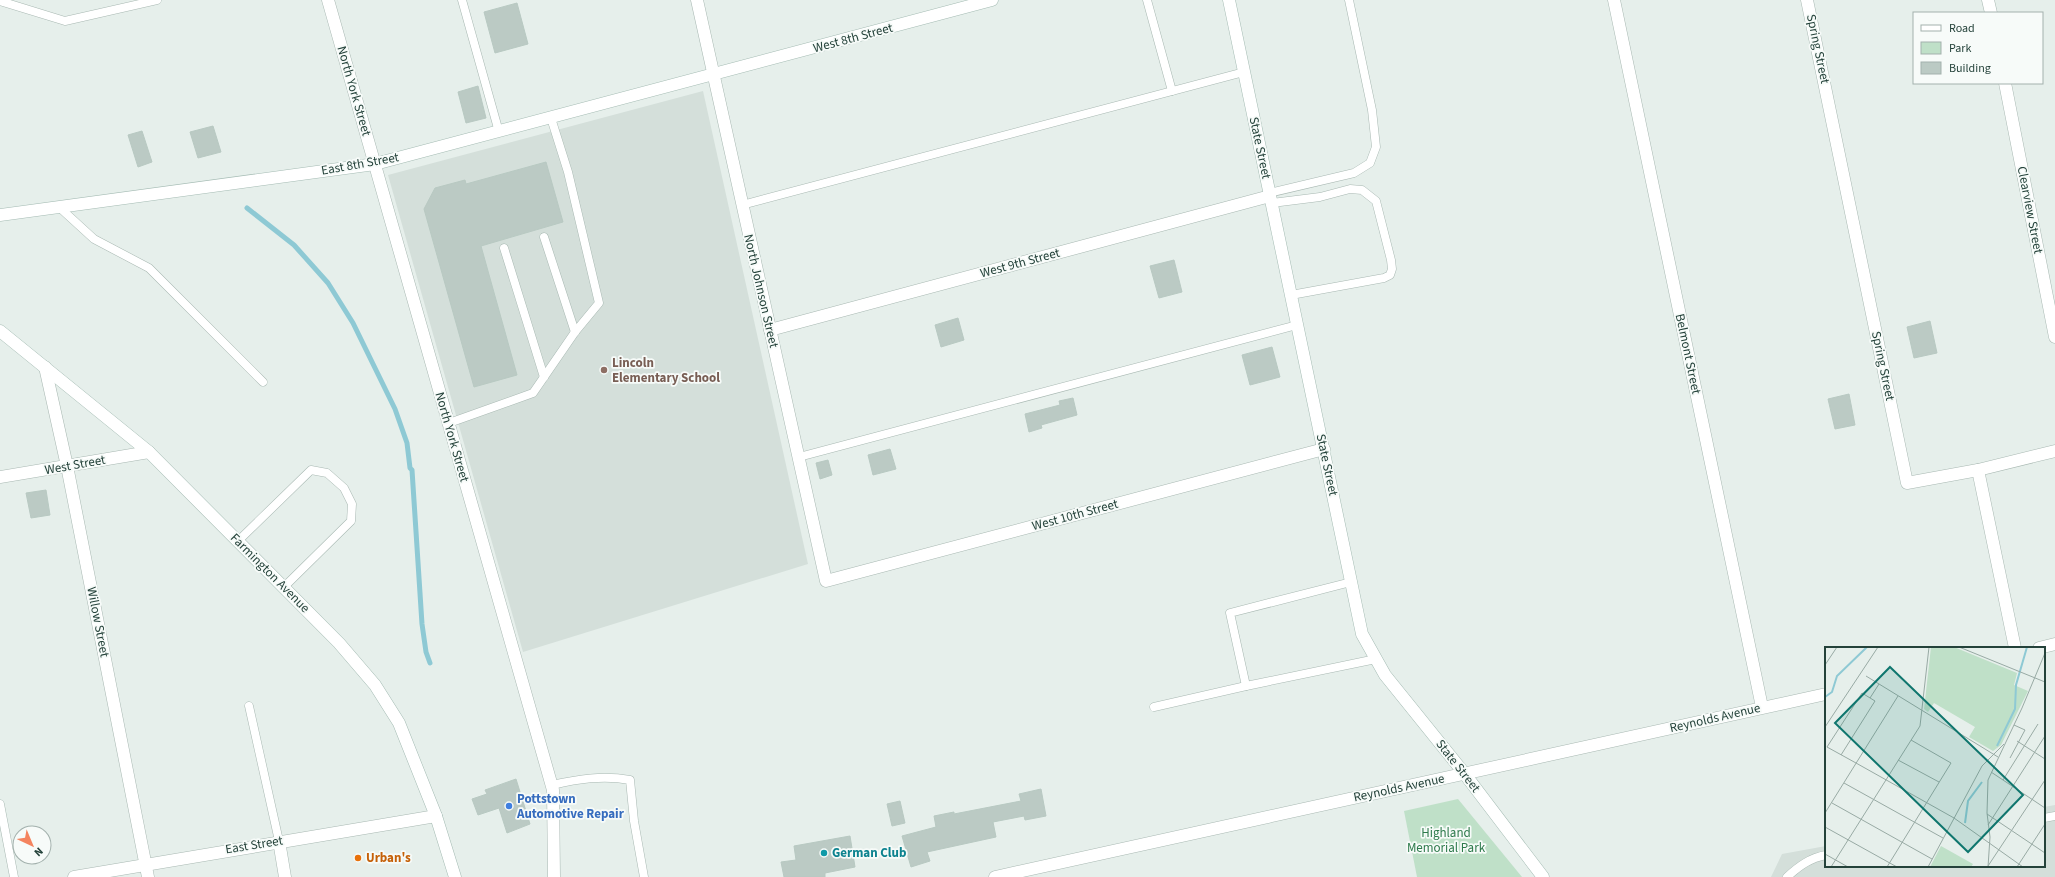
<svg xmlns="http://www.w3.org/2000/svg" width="2055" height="877" font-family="'Source Sans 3',sans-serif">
	<rect width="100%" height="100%" fill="#e6efeb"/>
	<g fill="#d4dfda">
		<polygon points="703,91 808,564 523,652 388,175"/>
		<polygon points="2055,805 2055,877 1771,877 1782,854 1826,846 1826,866 2044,866 2044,807"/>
	</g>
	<polygon fill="#bfe0c8" points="1458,799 1522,877 1417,877 1404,811"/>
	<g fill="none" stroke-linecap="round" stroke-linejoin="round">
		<polyline stroke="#8ec9d4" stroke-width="5" points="247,208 294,245 328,283 353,323 395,409 407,443 410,468 412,470 422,624 426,652 430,663"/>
	</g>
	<g fill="#bbcac4" stroke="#b8c9c2">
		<polygon points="517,3 528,44 495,53 484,12"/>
		<polygon points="478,86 486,118 466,123 458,92"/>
		<polygon points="213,126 221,152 198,158 190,132"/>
		<polygon points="142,131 152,162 138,167 128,135"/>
		<polygon points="546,162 563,222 481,246 517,375 474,387 424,209 435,188 465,180 466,184"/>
		<polygon points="1174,260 1182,292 1159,298 1150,266"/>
		<polygon points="958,318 964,340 941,347 935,325"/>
		<polygon points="1930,321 1937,353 1914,358 1907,327"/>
		<polygon points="1272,347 1280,377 1250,385 1242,355"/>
		<polygon points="1849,394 1855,425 1835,429 1828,399"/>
		<polygon points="1073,398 1077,415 1041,425 1042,428 1029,432 1025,414 1060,405 1059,401"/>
		<polygon points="890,449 896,469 873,475 868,455"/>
		<polygon points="828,460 832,475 820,479 816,463"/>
		<polygon points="46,490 50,515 31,518 26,493"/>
		<polygon points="516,779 530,824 507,833 499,808 478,815 472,799 487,794 485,790"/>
		<polygon points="1041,789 1046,816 1025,820 1024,816 993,822 996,837 927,852 930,861 911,867 902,836 936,827 934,816 954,812 954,814 1021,801 1019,794"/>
		<polygon points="900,801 905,823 892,826 887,804"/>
		<polygon points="850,836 855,867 825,873 825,877 784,877 781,862 796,860 794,846"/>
	</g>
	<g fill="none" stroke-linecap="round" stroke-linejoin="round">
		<g stroke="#a8b8b2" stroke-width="9">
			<g id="lane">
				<polyline points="462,0 499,132"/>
				<polyline points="1147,0 1172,91"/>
				<polyline points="0,1 65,21 157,0"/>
				<polyline points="1269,193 1354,173 1370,163 1376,147 1372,110 1349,0"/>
				<polyline points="1272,203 1320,197 1350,189 1362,190 1376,201 1391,260 1392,269 1390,275 1384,278 1291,295"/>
				<polyline points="742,205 1244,72"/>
				<polyline points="59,207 94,239 149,268 263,382"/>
				<polyline points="544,237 575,332"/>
				<polyline points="504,248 544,377"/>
				<polyline points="449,423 533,393 575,332 599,303 568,172 551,118"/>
				<polyline points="799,457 1297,325"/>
				<polyline points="238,541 311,470 327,473 344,488 352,504 351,521 284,587"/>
				<polyline points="1351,582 1230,613 1246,686 1376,659"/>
				<polyline points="249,706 279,841"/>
				<polyline points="1154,707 1246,686"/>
				<path d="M552,785C578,779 603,775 630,780L634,821L644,877"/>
				<polyline points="0,804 14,877"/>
				<polyline points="2044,818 2055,816"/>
				<path d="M1787,877C1799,866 1810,858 1826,855"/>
			</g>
		</g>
		<g stroke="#a8b8b2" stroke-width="13">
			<g id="street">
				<polyline points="328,0 553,790 554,877"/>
				<polyline points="697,0 826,581 1324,449"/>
				<polyline points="1614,0 1762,707"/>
				<polyline points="1807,0 1907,483 1978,470 2055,451"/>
				<polyline points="1988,0 1991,13"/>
				<polyline points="2005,83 2055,337"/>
				<polyline points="770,330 1270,196"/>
				<polyline points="45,367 67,466 148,877"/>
				<polyline points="1978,470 2015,648"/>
				<polyline points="0,477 149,452"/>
				<polyline points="2039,648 2055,644"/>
				<polyline points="279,841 285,877"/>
				<polyline points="74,877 436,816"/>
				<polyline points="995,877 1826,694"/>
			</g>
		</g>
		<g stroke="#a4bbb3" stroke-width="13">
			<g id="secondary">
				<polyline points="1229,0 1362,634 1385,675 1464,773 1543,877"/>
				<polyline points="0,215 375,164 992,0"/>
				<polyline points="0,331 149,452 339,643 375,685 399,723 436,816 455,877"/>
			</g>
		</g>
		<use href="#lane" stroke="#fff" stroke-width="8"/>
		<use href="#street" stroke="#fff" stroke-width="12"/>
		<use href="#secondary" stroke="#fff" stroke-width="12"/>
	</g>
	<circle fill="#8d6e63" stroke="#f7fbf9" stroke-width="1.5" cx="604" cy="370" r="4"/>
	<circle fill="#3f7fe0" stroke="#f7fbf9" stroke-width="1.5" cx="509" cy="806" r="4"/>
	<circle fill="#0f9aa8" stroke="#f7fbf9" stroke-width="1.5" cx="824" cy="853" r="4"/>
	<circle fill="#e8710a" stroke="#f7fbf9" stroke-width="1.5" cx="358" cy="858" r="4"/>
	<g text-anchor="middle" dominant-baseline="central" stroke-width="3.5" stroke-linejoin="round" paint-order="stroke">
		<g font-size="13" fill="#24423a" stroke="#f7fbf9">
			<text transform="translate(853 38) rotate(-15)">West 8th Street</text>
			<text transform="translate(1818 49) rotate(78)">Spring Street</text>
			<text transform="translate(354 91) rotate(74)">North York Street</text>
			<text transform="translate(1260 148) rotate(78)">State Street</text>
			<text transform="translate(360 164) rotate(-10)">East 8th Street</text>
			<text transform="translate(2030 210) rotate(79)">Clearview Street</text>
			<text transform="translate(1020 263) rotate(-15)">West 9th Street</text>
			<text transform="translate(761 291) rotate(77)">North Johnson Street</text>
			<text transform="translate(1688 354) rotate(78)">Belmont Street</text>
			<text transform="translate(1883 366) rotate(78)">Spring Street</text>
			<text transform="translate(452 437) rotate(74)">North York Street</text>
			<text transform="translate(75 465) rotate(-10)">West Street</text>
			<text transform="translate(1327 465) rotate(78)">State Street</text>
			<text transform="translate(1075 515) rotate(-15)">West 10th Street</text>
			<text transform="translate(270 573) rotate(45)">Farmington Avenue</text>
			<text transform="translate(98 622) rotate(79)">Willow Street</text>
			<text transform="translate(1715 718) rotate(-13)">Reynolds Avenue</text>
			<text transform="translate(1458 766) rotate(52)">State Street</text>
			<text transform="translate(1399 788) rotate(-12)">Reynolds Avenue</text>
			<text transform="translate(254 845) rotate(-9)">East Street</text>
		</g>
		<g font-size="13" font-weight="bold" fill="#785e54" stroke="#f7fbf9" text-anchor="start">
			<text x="612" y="363">Lincoln<tspan x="612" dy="15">Elementary School</tspan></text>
		</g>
		<g font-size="13" font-weight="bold" fill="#366cbe" stroke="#f7fbf9" text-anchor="start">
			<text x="517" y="799">Pottstown<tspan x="517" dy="15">Automotive Repair</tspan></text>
		</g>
		<g font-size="13" fill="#2d7a4b" stroke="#f7fbf9">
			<text x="1446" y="833">Highland<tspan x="1446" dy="15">Memorial Park</tspan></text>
		</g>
		<g font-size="13" font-weight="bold" fill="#0d838f" stroke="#f7fbf9" text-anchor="start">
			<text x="832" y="853">German Club</text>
		</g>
		<g font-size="13" font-weight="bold" fill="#c56008" stroke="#f7fbf9" text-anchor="start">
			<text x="366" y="858">Urban's</text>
		</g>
	</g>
	<g transform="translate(1825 647)">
		<rect width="220" height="220" fill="#e6efeb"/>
		<path d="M106,0H129L192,26L189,38L203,44L176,98L168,104L144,90L150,80L109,56L103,65L99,62ZM116,199L148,217L146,220H105Z" fill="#bfe0c8"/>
		<path fill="none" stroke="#8ec9d4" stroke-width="2" d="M0,50L7,45L12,29L42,0M172,99L190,62L191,38L202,0M140,176L143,154L157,135"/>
		<path fill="none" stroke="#98aaa4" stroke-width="1" d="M134,0L220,35M0,18L12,0M41,29L173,110M45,51L54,37M0,80L53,0M192,94L220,112M16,108L50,54L37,46L2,100L31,116L129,171L198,220M185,111L200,83L189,78M73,113L114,135M166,125L220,161M178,133L213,77M19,136L118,191M7,156L107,212M0,166L73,49M162,167L220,206M163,178L220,89M0,180L72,220M0,207L23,220M163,219L220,133M6,220L95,79L104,0M62,220L126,116L86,93M103,220L157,119L179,97M163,220L165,190L162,166L163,133L197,61L220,6M192,220L220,177"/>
		<path fill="#0f766e" fill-opacity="0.15" stroke="#0f766e" stroke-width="2" d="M65,20L198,148L143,205L10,76Z"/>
		<rect width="220" height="220" fill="none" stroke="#24423a" stroke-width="2"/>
	</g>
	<rect x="1913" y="12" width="130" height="72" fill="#f7fbf9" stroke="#a3b1ad"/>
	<rect x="1921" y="25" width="20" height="6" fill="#ffffff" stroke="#a3b1ad"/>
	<text x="1949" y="32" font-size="12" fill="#24423a">Road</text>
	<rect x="1921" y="42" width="20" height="12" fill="#bfe0c8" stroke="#a3b1ad"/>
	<text x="1949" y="52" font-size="12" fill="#24423a">Park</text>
	<rect x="1921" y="62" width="20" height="12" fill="#bbcac4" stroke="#a3b1ad"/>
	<text x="1949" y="72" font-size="12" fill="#24423a">Building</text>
	<g transform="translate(32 845) rotate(136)"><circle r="19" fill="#f7fbf9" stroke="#a3b1ad"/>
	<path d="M0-3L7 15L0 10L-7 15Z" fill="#f4845f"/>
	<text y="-6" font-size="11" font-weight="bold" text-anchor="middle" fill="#24423a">N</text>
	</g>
</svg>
